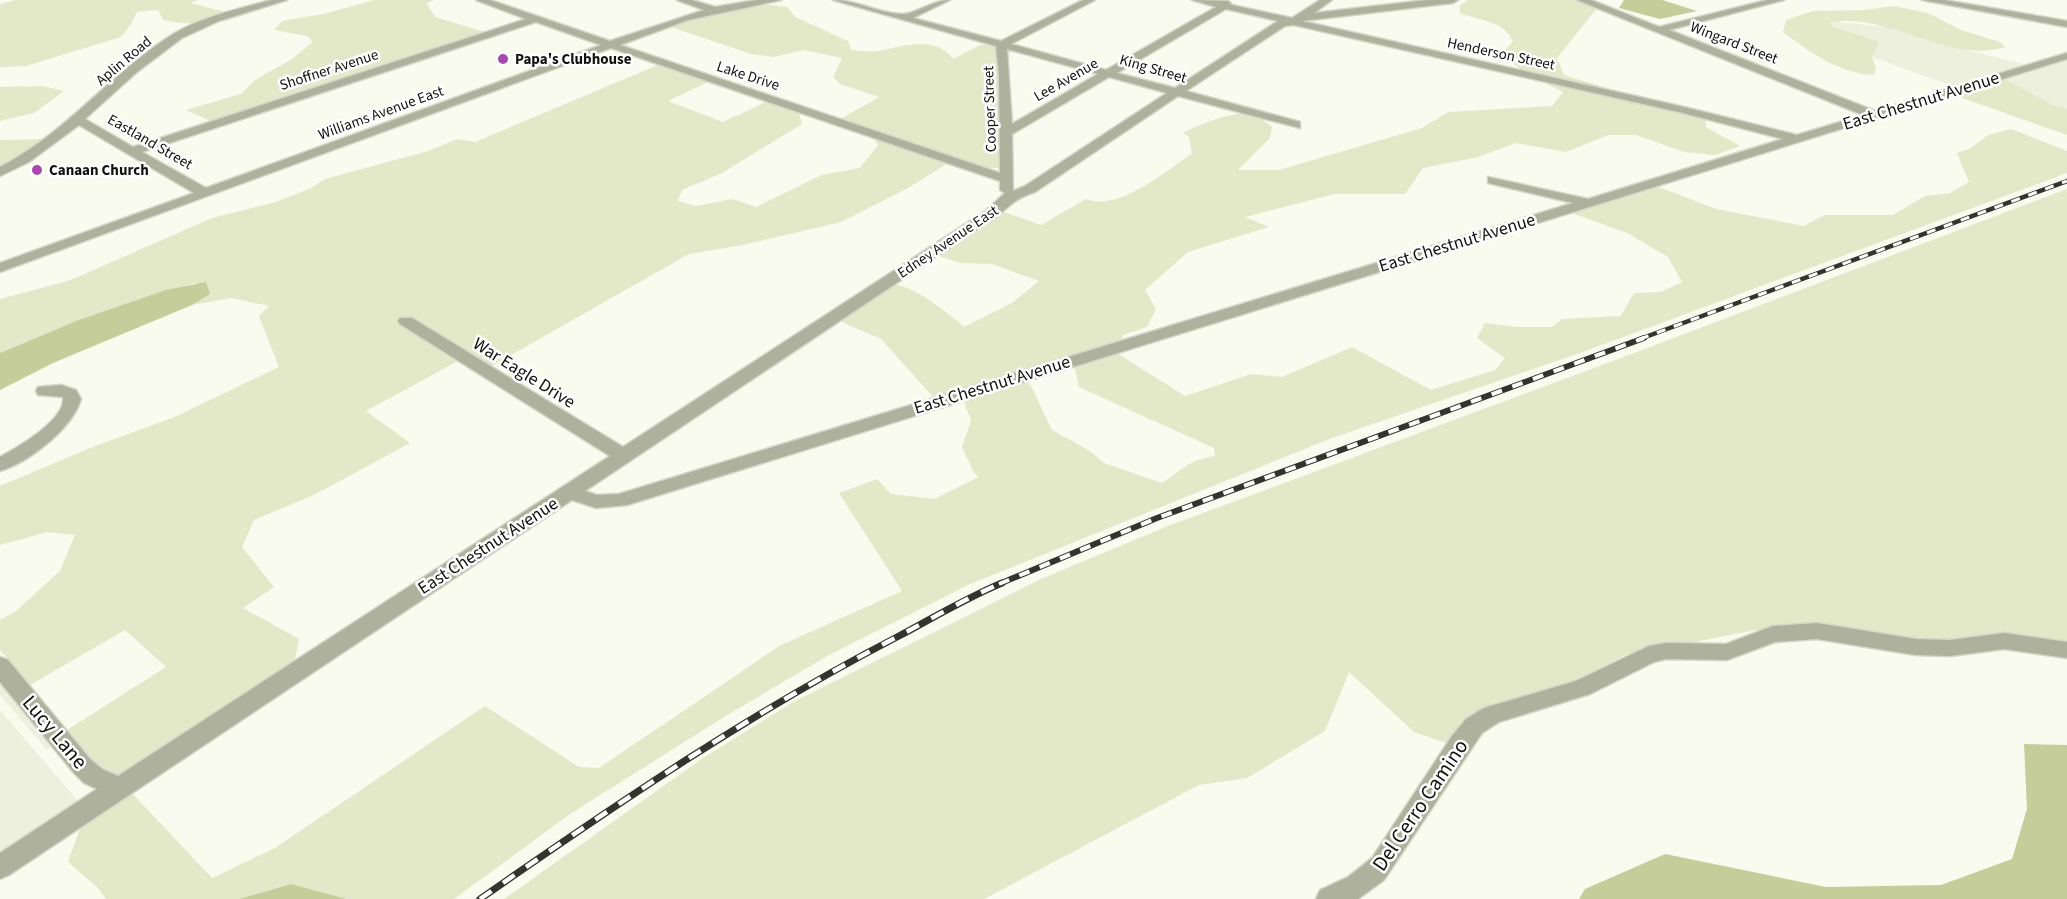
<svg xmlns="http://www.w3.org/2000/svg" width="2067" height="899" font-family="'Source Sans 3',sans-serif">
	<rect width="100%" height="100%" fill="#f9fbee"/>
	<g fill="#edf0dc">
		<polygon points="1836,22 1886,27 1941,44 2028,65 1955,87 1872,57 1878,44 1828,23"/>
		<polygon points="2067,59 2067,109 2051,104 2003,78"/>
		<polygon points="0,683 51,746 47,750 0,695"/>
		<polygon points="0,710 84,808 0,863"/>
	</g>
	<g fill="#e3e8c9">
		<path d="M16,0H198L191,3L229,13C203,23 191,26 163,20L158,10L137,12L131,24L121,37L26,66L0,67V4Z"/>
		<polygon points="374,0 434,0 427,3 435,17 485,32 213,122 186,110 241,94 255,80 292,59 313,42 307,36 274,30 282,21 328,13"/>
		<path d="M1468,0H1575L1597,8L1557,58L1564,75L1639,98L1521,70L1502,54L1513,41C1503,20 1479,21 1460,13V5Z"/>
		<path d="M760,4L787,7L795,17L848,41L851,50C860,51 871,52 879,51C903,46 936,35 953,59L980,45L997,46L1001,75L999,168H983L839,120L879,97L840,84L833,77L842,58L804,50L774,57L751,54L668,26L695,16Z"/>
		<path d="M1893,6L1928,13L1961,30L2000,42L2005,47C1947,65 1887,10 1829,23L1835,27L1877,41L1878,44L1872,57L1876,68L1874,75C1838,73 1811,53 1783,32L1786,20L1813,11L1865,10Z"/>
		<polygon points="658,65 708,82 668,101 723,122 766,102 799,113 802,124 722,173 682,190 678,201 696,206 732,199 756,207 822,175 860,168 878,145 874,138 946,161 945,165 908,188 841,222 743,245 689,254 488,368 408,317 397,321 458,361 366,411 410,443 316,494 254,520 242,547 274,587 243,608 299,639 294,665 122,778 102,769 91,760 67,730 166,667 125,630 30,685 0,650 0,620 16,611 60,571 75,535 47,532 0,545 0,486 95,446 172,418 279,367 259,316 269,306 231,298 192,305 210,294 207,287 195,283 76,321 0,353 0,299 71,280 212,218 276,202 311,188 325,179 428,151 457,139 475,142"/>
		<polygon points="2003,78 2051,104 2067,109 2067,135 1951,94"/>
		<path d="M1539,80L1705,117L1706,127L1740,146L1716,155L1684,152L1636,135H1608L1566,152L1516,143L1478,157L1423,168L1405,194H1335L1245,217L1269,227L1188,252L1145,290L1156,309L1147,327L1123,335L1122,341L934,398L881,339L842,322C850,312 883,285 896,285C914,286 951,315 964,327L1012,303L1039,281L992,264L961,263L936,255L1001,211L1041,225L1086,199C1120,212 1164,171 1192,154L1189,137L1183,133C1201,124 1237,108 1257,116C1262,119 1268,124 1272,127L1270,138L1238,170H1279L1422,128L1448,112L1552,106L1563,92Z"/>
		<polygon points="43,86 64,91 34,113 0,121 0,87"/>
		<path d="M2011,129L2067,151V173L1580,353L1332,438L970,584L829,655L724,717L570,814L454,899H347L291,884L239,899H106L97,887L68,862L83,820L129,790L212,878L275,848L485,706L579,767L599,768L781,645L902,591L839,493L877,479L891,494L934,499L979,477L974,473L962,447L971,421L964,401L1025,380L1030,384L1052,430L1090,451L1104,463L1162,483C1184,469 1188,460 1215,456L1214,448L1079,387L1074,365L1121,350L1120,355L1185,396L1251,374L1282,377L1352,347L1431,390L1495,370L1505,358L1477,338L1485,323L1515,327H1552L1562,319L1621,316L1634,293L1661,292L1682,282L1668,257L1627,233L1569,212L1656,186L1716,209L1804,226L1825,215H1893L1925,196L1950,193L1969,182L1957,153L1969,149L1988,135Z"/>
		<polygon points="48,139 0,170 0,140"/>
		<polygon points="2067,189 2067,644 1903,639 1811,624 1766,628 1679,645 1659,644 1623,656 1575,681 1465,721 1446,743 1414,732 1349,672 1325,731 1247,778 1199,785 984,899 504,899 703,758 793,702 1041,579 1168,526 1597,367"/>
	</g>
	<g fill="#c5cd9b">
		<polygon points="1624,0 1662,0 1697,11 1660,19 1619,8"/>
		<polygon points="206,282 210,294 192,305 53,363 0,390 0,353 76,321 166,290"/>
		<polygon points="2024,744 2067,745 2067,899 1579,899 1585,889 1665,854 1826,887 1941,885 2012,859 2027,809"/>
		<polygon points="291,884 347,899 239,899"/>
	</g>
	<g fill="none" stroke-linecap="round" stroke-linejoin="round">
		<g stroke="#d4d6ca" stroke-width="3">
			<g id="minor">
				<path d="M271,0H287L219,21L182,38L137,72L85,119L133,147L526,19L476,0H490L610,41L704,10L677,0H692L715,7L757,0H781L688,20L620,45L1000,173L999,75L996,46L833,0C857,0 878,13 901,14C915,15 932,0 950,0L913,18L1001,41L1083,0H1095L1011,44L1106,70L1216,7L1192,0L1228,1L1232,5L1292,18L1320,0H1332L1314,13L1427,0H1458L1453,3L1302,21L1684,107L1797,135L1863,115L1577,0H1591L1659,27L1767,0H1784L1669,30L1875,111L2067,53V59L627,505L596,508L572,500L9,875L0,879V853L97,789L84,783L74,773L0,682V657L8,660L90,759L102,769L118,776L610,456L400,324L398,321L400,318H412L623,447L984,212L1005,193L1000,190V181L611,48L0,272V263L194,193L79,125L29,162L0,176V167C67,133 111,72 175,33C205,16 239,9 271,0ZM1226,9L1278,21L1175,88L1117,73ZM536,22L601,45L206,188L142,152ZM1294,25L1683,113L1783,139L1588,199L1488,177V183L1573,203L619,494L597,495L585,491L994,218C1012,205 1012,200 1035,192L1178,96L1300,128V122L1186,91L1285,26ZM1007,49L1098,74L1012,124ZM1109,77L1167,93L1025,186L1013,191L1012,134Z"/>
				<polygon points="1922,0 1944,0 2067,21 2067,27"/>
				<path d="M61,385L76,390L81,399C73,428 28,463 0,471V457C18,447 66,420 63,397L38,395L36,391L38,387Z"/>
				<polygon points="1817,623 1916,639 1950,640 2004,633 2067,642 2067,658 2004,649 1950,656 1916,655 1817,639 1775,642 1727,660 1666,659 1654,662 1590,694 1499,722 1482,733 1384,880 1358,899 1316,899 1320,890 1348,877 1372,858 1452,736 1466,719 1484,708 1576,681 1649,646 1666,643 1726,644 1773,626"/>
			</g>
		</g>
		<use href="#minor" fill="#aeb29c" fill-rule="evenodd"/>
		<g stroke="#33342e" stroke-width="4.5">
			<polyline id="rail-far2" points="1640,339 2067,181"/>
		</g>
		<g stroke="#33342e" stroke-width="6">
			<polyline id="rail-far1" points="999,584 1157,518 1644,338"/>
		</g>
		<g stroke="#33342e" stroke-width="7">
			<path id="rail" d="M480,899C615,805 750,713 897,637C931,619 966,598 1002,583"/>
		</g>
		<use href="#rail-far2" stroke="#fff" stroke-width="3" stroke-dasharray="9" stroke-linecap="butt"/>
		<use href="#rail-far1" stroke="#fff" stroke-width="4" stroke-dasharray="11" stroke-linecap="butt"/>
		<use href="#rail" stroke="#fff" stroke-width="4.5" stroke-dasharray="14" stroke-linecap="butt"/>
	</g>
	<g fill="#a948b0" stroke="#fff" stroke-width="2">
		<circle cx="503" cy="59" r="6"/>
		<circle cx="37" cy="170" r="6"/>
	</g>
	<g text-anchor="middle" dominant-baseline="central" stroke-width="5" stroke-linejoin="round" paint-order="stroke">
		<g font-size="15" fill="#11120d" stroke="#fff">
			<text transform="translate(1734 43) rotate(21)">Wingard Street</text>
			<text transform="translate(1501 54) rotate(12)">Henderson Street</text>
			<text transform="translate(124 61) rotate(-40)">Aplin Road</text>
			<text transform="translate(1153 69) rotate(16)">King Street</text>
			<text transform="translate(329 70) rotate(-18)">Shoffner Avenue</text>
			<text transform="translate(748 76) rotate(18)">Lake Drive</text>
			<text transform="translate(1066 80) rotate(-30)">Lee Avenue</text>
			<text transform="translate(990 109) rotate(-92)">Cooper Street</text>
			<text transform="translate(381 113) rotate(-20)">Williams Avenue East</text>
			<text transform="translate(150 142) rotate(30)">Eastland Street</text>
			<text transform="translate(948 242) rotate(-34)">Edney Avenue East</text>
		</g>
		<g font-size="15" font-weight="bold" fill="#11120d" stroke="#fff" text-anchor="start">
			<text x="515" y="59">Papa's Clubhouse</text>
			<text x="49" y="170">Canaan Church</text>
		</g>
		<g font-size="18" fill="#11120d" stroke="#fff">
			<text transform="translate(1921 101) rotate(-17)">East Chestnut Avenue</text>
			<text transform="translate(1457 243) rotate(-17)">East Chestnut Avenue</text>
			<text transform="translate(524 373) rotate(32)">War Eagle Drive</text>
			<text transform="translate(992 385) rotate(-17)">East Chestnut Avenue</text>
			<text transform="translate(488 546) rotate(-33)">East Chestnut Avenue</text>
		</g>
		<g font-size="21" fill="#11120d" stroke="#fff">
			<text transform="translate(55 732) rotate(50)">Lucy Lane</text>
			<text transform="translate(1420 805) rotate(-56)">Del Cerro Camino</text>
		</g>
	</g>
</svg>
